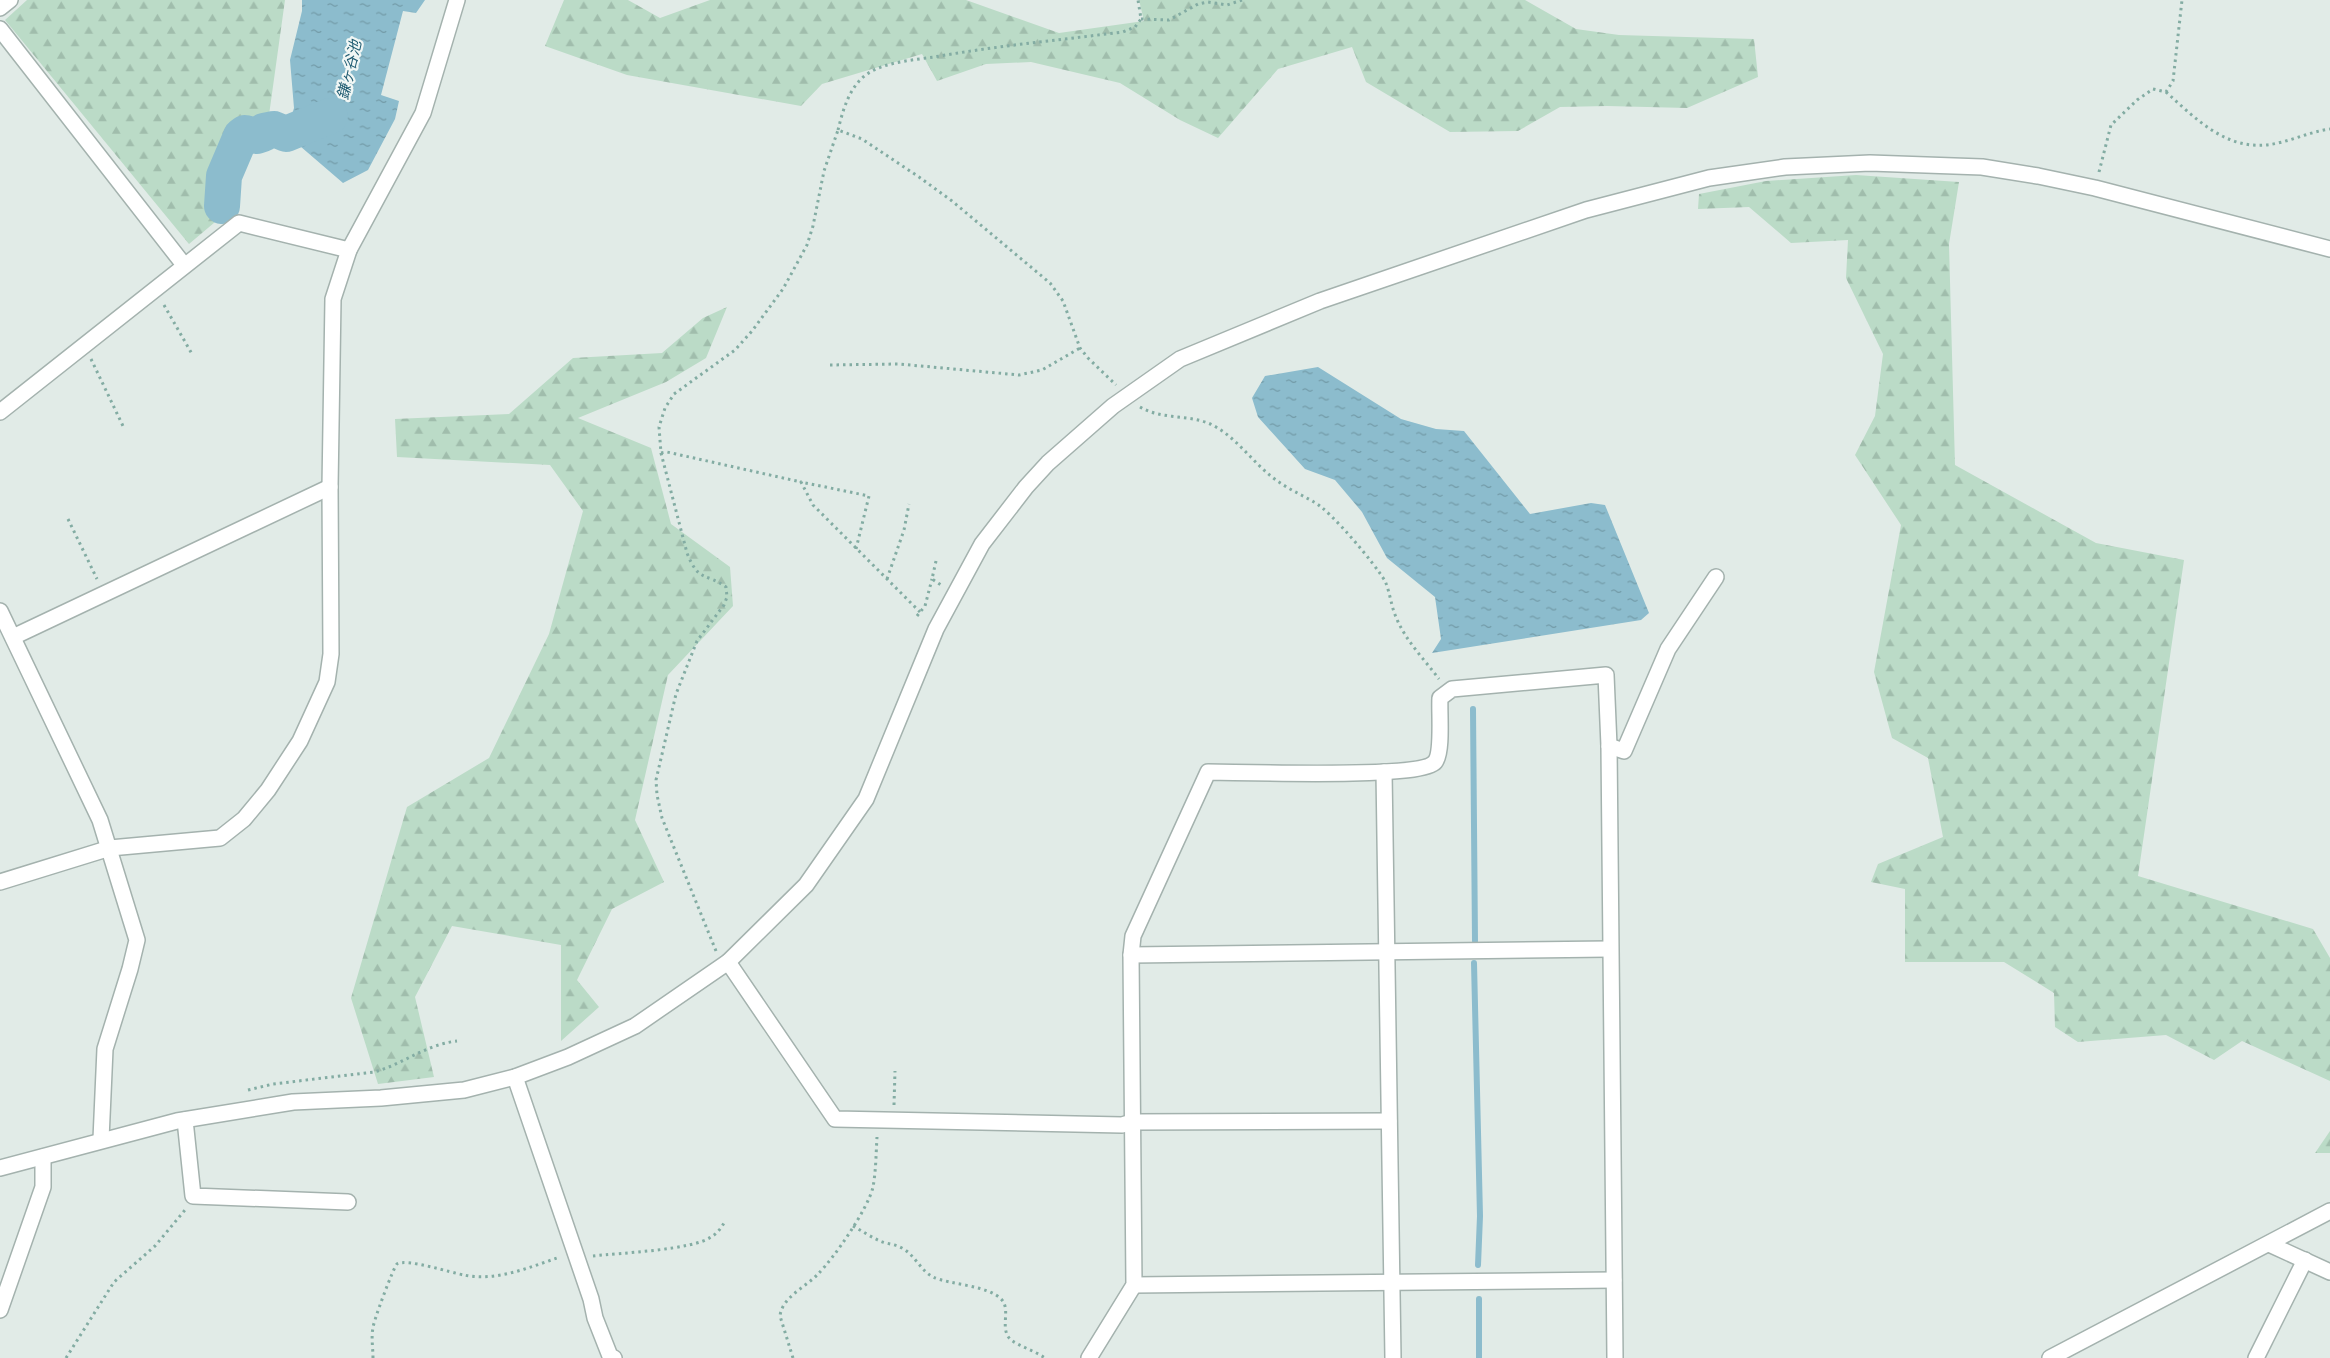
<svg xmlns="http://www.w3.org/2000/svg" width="2330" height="1358" font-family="Inter,'Noto Sans JP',sans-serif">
	<defs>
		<pattern id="forest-firs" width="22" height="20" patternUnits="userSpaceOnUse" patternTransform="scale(1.25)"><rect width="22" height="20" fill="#bbdbc7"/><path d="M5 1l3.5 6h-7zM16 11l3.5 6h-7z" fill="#a0bdac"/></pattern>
		<pattern id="water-ripples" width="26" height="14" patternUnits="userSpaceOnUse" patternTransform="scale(1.25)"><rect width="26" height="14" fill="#8cbccd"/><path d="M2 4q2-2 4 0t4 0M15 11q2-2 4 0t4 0" fill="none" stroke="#729aa7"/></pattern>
	</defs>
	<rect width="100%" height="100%" fill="#e1ebe7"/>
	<g fill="url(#forest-firs)">
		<polygon points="27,0 285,0 264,151 229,142 211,202 221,217 189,244 5,20"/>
		<polygon points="564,0 628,0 660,18 710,0 966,0 1059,33 1144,21 1139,0 1525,0 1576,29 1619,35 1754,39 1758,77 1687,108 1607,106 1560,107 1518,131 1450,132 1366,82 1352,47 1278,69 1218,138 1180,120 1120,83 1031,62 986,64 937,81 922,54 822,84 801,106 627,75 545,46"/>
		<polygon points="1856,175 1959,182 1949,244 1955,465 2096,543 2184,560 2138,876 2313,929 2330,958 2330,1081 2242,1041 2214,1060 2166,1035 2078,1042 2055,1027 2054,993 2004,962 1905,962 1905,889 1871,882 1878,864 1943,837 1928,758 1892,738 1874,672 1901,525 1855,455 1875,416 1883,354 1846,278 1848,240 1791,243 1749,207 1698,209 1699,194 1766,181"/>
		<polygon points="727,307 706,358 666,382 578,418 651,448 671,524 730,567 733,606 668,675 635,820 664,882 612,909 577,980 599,1007 561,1041 561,945 452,926 415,997 434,1077 378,1084 351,998 407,807 489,758 549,634 583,511 550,465 397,457 395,419 509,414 573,358 662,353 703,318"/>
		<polygon points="2330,1131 2330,1153 2315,1153"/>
	</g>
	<g fill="url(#water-ripples)">
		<polygon points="302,0 425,0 416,13 403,11 381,95 399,101 395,119 368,170 343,183 286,134 294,108 290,60 302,11"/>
		<polygon points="1318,367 1401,419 1436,429 1464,431 1530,514 1591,503 1605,505 1649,613 1641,620 1432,653 1441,639 1435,597 1387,558 1362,512 1335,480 1305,469 1258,417 1252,398 1265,376"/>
	</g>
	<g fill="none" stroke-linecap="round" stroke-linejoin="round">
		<g stroke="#8cbccd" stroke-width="6">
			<polyline points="1473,709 1475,941"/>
			<polyline points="1474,963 1480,1216 1478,1265"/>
			<polyline points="1479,1299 1479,1358"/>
		</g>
		<polyline stroke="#8cbccd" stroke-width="36" points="222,206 224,176 241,136 245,133 257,136 263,134 264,131 274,129 286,134 330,116"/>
		<g stroke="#a4b2ae" stroke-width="18">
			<g id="minor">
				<polyline points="0,8 10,0"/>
				<polyline points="0,29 184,265"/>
				<polyline points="0,412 239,223 349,250"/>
				<polyline points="0,611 100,820 137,940 130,969 105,1049 101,1139"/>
				<polyline points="13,637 330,487"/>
				<polyline points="1609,746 1624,751 1668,649 1716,577"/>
				<polyline points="1384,772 1393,1358"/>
				<polyline points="0,882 110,848 220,838 244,819 268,790 300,741 327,682 331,654 330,487 333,299 349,250 423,113 457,0"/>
				<polyline points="1131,955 1609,949"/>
				<polyline points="728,962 835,1119 1122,1125 1132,1122 1389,1121"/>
				<polyline points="515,1077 591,1299 595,1318 610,1356 614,1358"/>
				<polyline points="185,1120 193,1196 348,1202"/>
				<polyline points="0,1168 177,1121 293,1102 381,1098 464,1090 515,1077 568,1057 635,1026 728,962 806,885 866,799 936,629 982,544 1026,487 1048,463 1113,406 1180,359 1320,301 1586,210 1709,178 1785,167 1870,163 1982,167 2038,176 2095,188 2330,249"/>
				<polyline points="2269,1244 2330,1272"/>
				<polyline points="1134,1285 1614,1280"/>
				<polyline points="0,1310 43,1187 43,1157"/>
				<path d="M1089,1358L1134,1285L1131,955L1133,936L1208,772C1240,772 1421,779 1435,762C1443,752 1439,711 1440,698L1452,689L1606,675L1609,746L1615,1358"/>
				<polyline points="2050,1358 2330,1211"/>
				<polyline points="2256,1358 2305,1260"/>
			</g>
		</g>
		<g stroke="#83aca3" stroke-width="3" stroke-dasharray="2.5 4" stroke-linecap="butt">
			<polyline points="1141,19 1169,20 1198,4 1208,2 1227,5 1242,0"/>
			<path d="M2166,92C2194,117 2224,149 2266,145C2287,143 2308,132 2330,129"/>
			<path d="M838,130C843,110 849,87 867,74C885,62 913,60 934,57C996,46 1059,40 1123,32L1135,27L1141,19L1138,0"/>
			<polyline points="2099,172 2111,125 2137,100 2153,89 2166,92 2173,81 2182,0"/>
			<polyline points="164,305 192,354"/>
			<polyline points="91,359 123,426"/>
			<polyline points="830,365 899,364 1019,375 1042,370 1080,348"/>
			<path d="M1140,407C1164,421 1193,413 1216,427C1238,440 1253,462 1272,477C1286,488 1300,494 1314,502C1331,511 1375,564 1385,581C1390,592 1391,606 1396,617C1405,640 1424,659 1439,679"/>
			<polyline points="661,453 667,452 801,482"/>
			<polyline points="68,519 97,579"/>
			<polyline points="856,549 869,496 801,482 813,505 920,612"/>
			<polyline points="936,561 932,579 941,585"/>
			<polyline points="887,579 904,530 909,504"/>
			<polyline points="917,616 925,606 932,579"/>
			<path d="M716,951L662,818L657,795L656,780L676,694L697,641L724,605L727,597L726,587C705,572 699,583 687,553L661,453L659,427L665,408L674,394L735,350L752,331L783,289L807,245L813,226L824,171L838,130L862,139L919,177L952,201L1050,283L1063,301L1080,348L1088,358L1116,385"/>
			<path d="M248,1090L273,1084L374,1072C404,1064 424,1045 457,1041"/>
			<polyline points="894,1105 895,1071"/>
			<path d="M853,1226C862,1231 871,1237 880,1241C887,1244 895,1244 902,1248C915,1255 920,1270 933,1277C950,1285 989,1285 1002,1300C1011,1311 999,1329 1011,1340C1021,1347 1035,1351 1045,1358"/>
			<path d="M593,1256C619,1253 693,1250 711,1237C717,1234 721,1228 724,1223"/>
			<polyline points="66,1358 114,1282 155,1246 185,1210"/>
			<path d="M373,1358C373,1348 371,1337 373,1328C373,1322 394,1266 397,1264C406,1258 452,1273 464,1275C496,1282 530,1267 560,1257"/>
			<path d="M793,1358L780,1316C782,1297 806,1287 818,1274C834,1258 868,1209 873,1187C876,1171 876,1153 877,1137"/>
		</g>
		<use href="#minor" stroke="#fff" stroke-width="15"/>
	</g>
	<g text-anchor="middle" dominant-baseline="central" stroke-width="4.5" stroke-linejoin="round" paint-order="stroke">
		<g font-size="15" font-style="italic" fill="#205c72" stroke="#f1f7f5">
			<text transform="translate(349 70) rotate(-77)">鎌ヶ谷池</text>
		</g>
	</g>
</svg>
